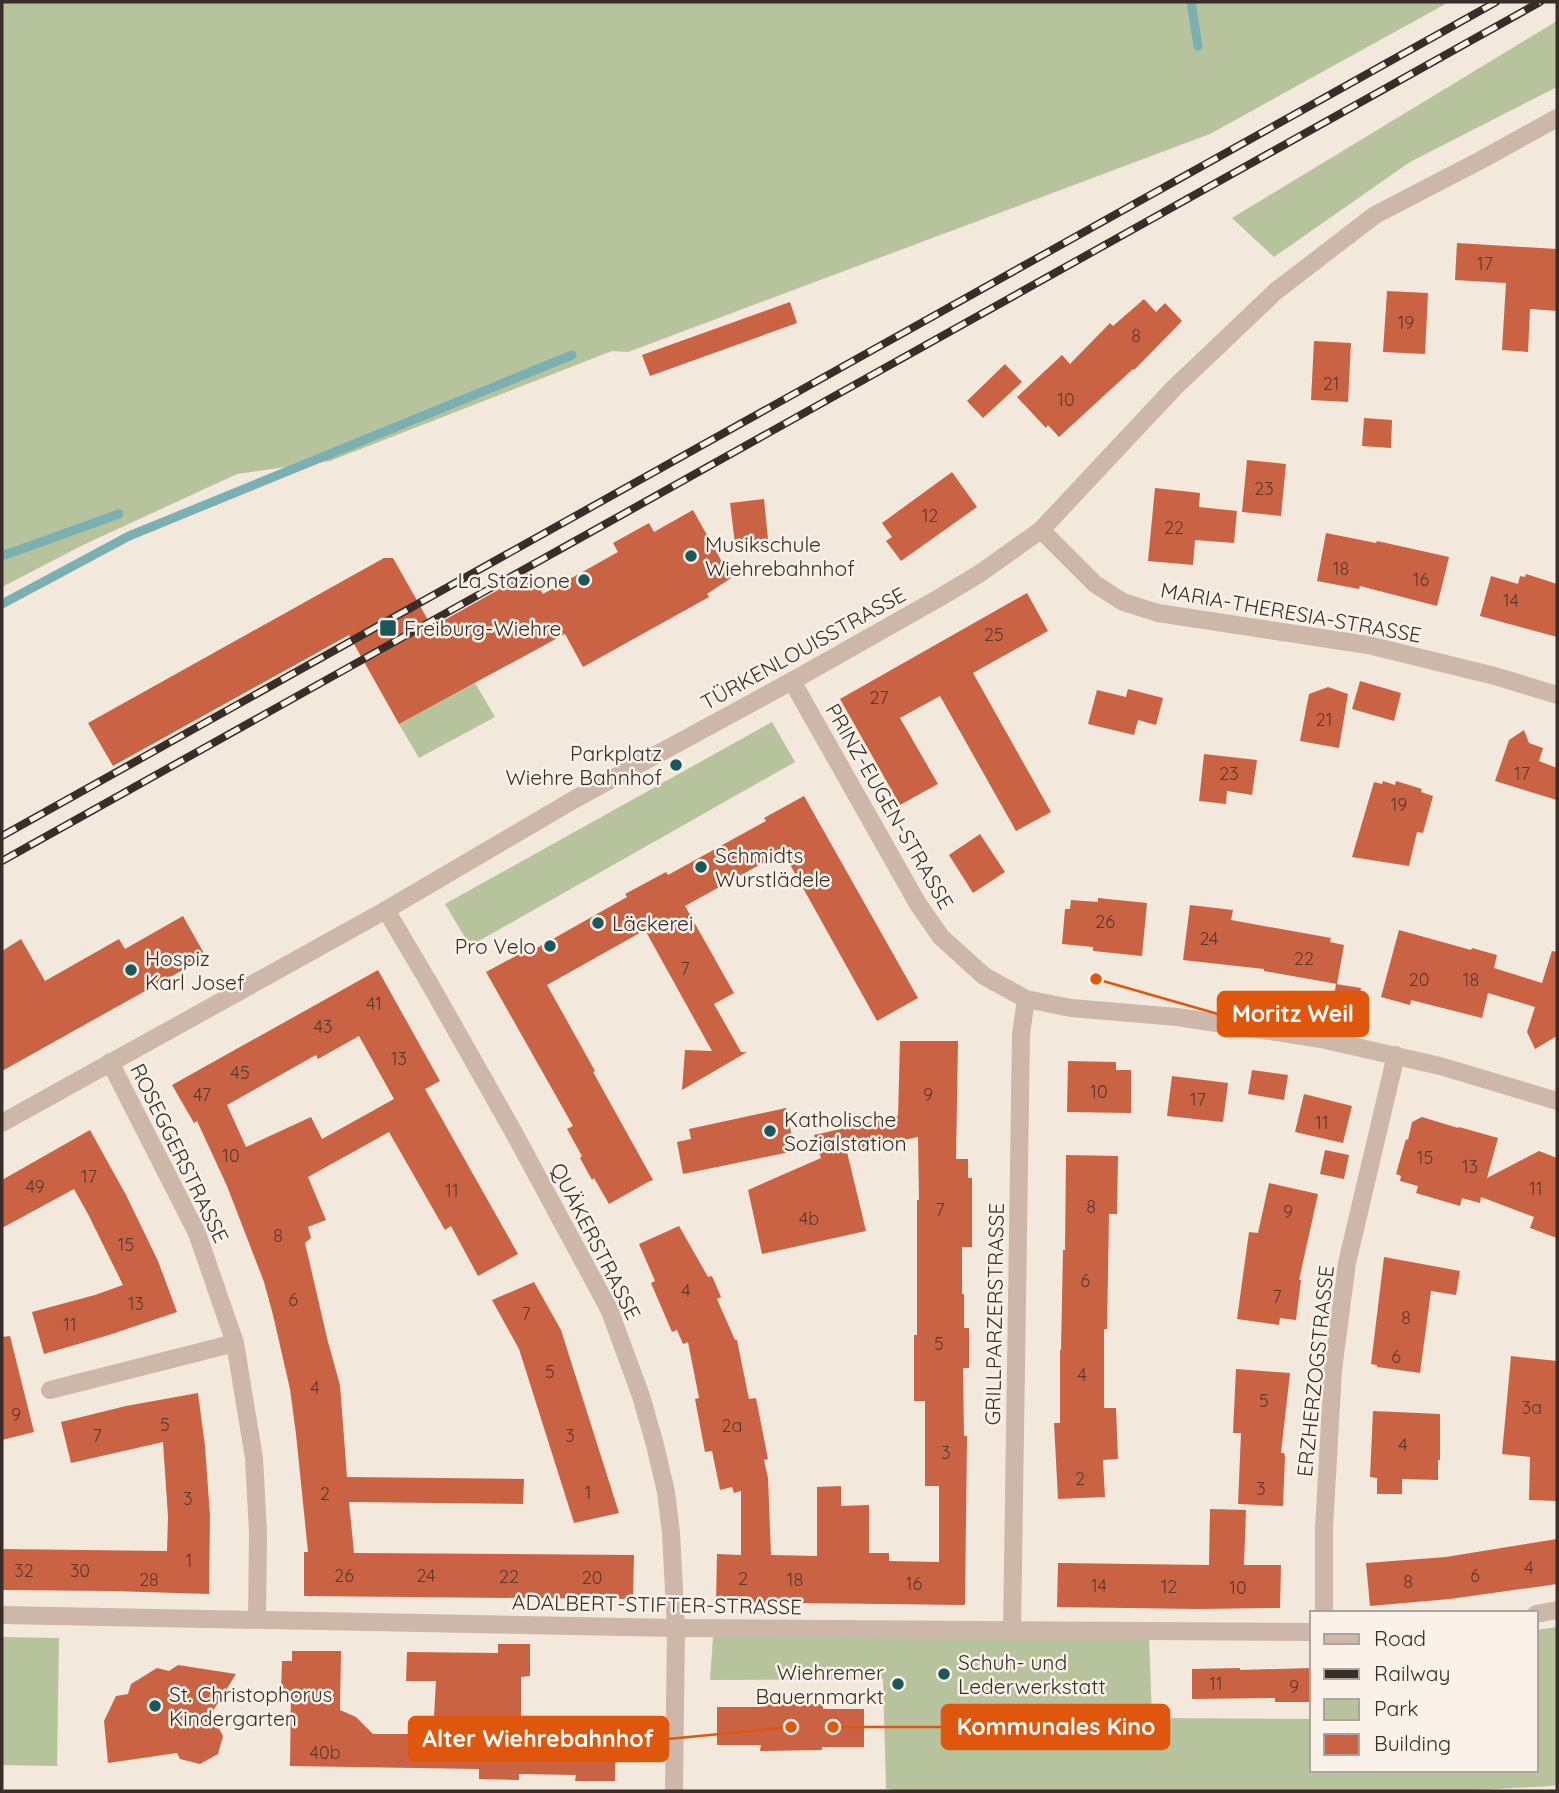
<svg xmlns="http://www.w3.org/2000/svg" width="1559" height="1793" font-family="Quicksand,sans-serif">
	<rect width="100%" height="100%" fill="#f3e8dc"/>
	<g fill="#b6c39c">
		<polygon points="2,2 1449,2 1210,134 628,352 612,351 330,461 237,474 83,545 2,587"/>
		<polygon points="1557,21 1557,87 1410,162 1274,257 1232,218"/>
		<polygon points="475,683 495,717 419,758 399,724"/>
		<polygon points="772,722 795,762 470,946 445,904"/>
		<polygon points="1557,1627 1557,1785 1550,1786 1459,1791 903,1791 886,1789 883,1679 710,1680 713,1637 1149,1638 1152,1718 1312,1719 1312,1770 1536,1770 1536,1630"/>
		<polygon points="2,1637 59,1638 57,1766 2,1765"/>
	</g>
	<g fill="none" stroke-linecap="round" stroke-linejoin="round">
		<g stroke="#7ab0b1" stroke-width="9">
			<polyline points="1191,2 1198,46"/>
			<polyline points="2,556 119,514"/>
			<polyline points="2,604 129,536 572,355"/>
		</g>
	</g>
	<g fill="#ca6244" fill-rule="evenodd">
		<polygon points="1457,243 1557,249 1557,311 1530,309 1528,352 1502,350 1506,283 1455,280"/>
		<polygon points="1387,291 1428,293 1425,354 1383,352"/>
		<polygon points="1144,299 1156,312 1165,303 1182,321 1134,370 1133,369 1059,437 1048,425 1046,428 1017,397 1062,355 1070,364 1110,323 1113,326"/>
		<polygon points="790,302 797,323 650,376 642,355"/>
		<polygon points="1314,341 1351,343 1348,402 1311,400"/>
		<polygon points="1005,364 1022,382 983,418 967,401"/>
		<polygon points="1364,418 1392,420 1391,448 1362,446"/>
		<polygon points="1247,460 1286,464 1281,516 1242,512"/>
		<polygon points="952,472 977,507 901,561 886,541 892,537 882,523"/>
		<polygon points="1155,488 1200,493 1199,507 1237,511 1234,543 1195,540 1193,565 1148,561"/>
		<polygon points="764,499 769,549 736,552 730,503"/>
		<polygon points="693,510 731,578 707,594 709,597 583,667 565,634 399,724 349,635 113,766 88,723 384,558 393,558 432,627 530,572 543,594 618,552 613,543 649,523 654,532"/>
		<polygon points="1326,533 1376,543 1377,541 1449,557 1437,606 1360,586 1359,589 1317,581"/>
		<polygon points="1526,574 1557,584 1557,637 1480,616 1491,576 1518,584 1520,576 1525,577"/>
		<polygon points="1027,593 1048,631 973,673 1051,812 1016,831 940,696 900,718 938,784 900,805 840,699"/>
		<polygon points="1360,681 1401,693 1394,721 1352,709"/>
		<polygon points="1328,687 1348,694 1339,748 1300,741 1309,694"/>
		<polygon points="1128,689 1163,698 1156,725 1138,720 1134,735 1088,724 1097,690 1126,697"/>
		<polygon points="1524,730 1529,743 1543,748 1539,761 1557,768 1557,800 1495,781 1509,740"/>
		<polygon points="1204,754 1257,760 1252,795 1227,791 1226,804 1199,801"/>
		<polygon points="1383,781 1395,785 1396,781 1422,789 1421,792 1433,796 1423,833 1417,832 1409,866 1352,857 1374,782 1382,784"/>
		<polygon points="804,796 918,998 877,1021 783,852 685,906 734,993 714,1004 741,1052 747,1052 682,1090 685,1050 712,1051 645,930 547,985 595,1071 593,1072 653,1180 648,1182 609,1204 594,1178 592,1180 580,1158 582,1156 567,1129 573,1126 486,972 527,950 528,953 627,897 625,894 666,872 668,875 766,821 764,818"/>
		<polygon points="980,834 1005,872 973,893 949,855"/>
		<polygon points="1098,898 1147,903 1142,956 1093,951 1093,947 1062,944 1065,909 1070,909 1071,900 1098,902"/>
		<polygon points="1190,905 1233,910 1231,920 1331,938 1330,942 1344,945 1337,984 1264,971 1264,969 1183,960"/>
		<polygon points="183,916 206,957 2,1071 2,951 21,939 45,981 119,939 125,949"/>
		<polygon points="1399,930 1471,950 1472,948 1497,955 1494,968 1542,983 1552,951 1557,952 1557,1036 1535,1049 1527,1032 1535,1007 1488,993 1482,1018 1411,1000 1410,1005 1381,997"/>
		<path d="M378,970L440,1081L425,1089L518,1254L478,1276L451,1226L445,1230L389,1132L308,1177L326,1220L308,1227L311,1238L305,1243L328,1342L340,1385L347,1477L524,1479L523,1504L349,1502L354,1553L634,1555L633,1599L304,1596V1552H308L296,1434L290,1389L273,1315L264,1282L227,1186L197,1121L194,1123L172,1085ZM359,1036L394,1099L322,1139L311,1117L246,1147L227,1105L316,1055L318,1059Z"/>
		<polygon points="1336,984 1361,988 1357,1013 1332,1009"/>
		<polygon points="900,1041 958,1041 956,1159 968,1159 968,1178 972,1178 972,1247 962,1247 962,1294 964,1294 964,1328 969,1328 969,1368 963,1368 964,1436 967,1436 965,1605 716,1602 717,1554 741,1555 741,1491 734,1493 732,1487 720,1490 712,1451 705,1452 695,1399 699,1398 688,1342 683,1344 677,1330 672,1332 651,1283 655,1281 639,1244 679,1226 708,1277 712,1276 721,1297 717,1299 735,1340 737,1340 749,1399 756,1398 768,1459 764,1460 768,1478 771,1555 817,1556 817,1487 841,1486 841,1506 869,1505 869,1553 889,1553 889,1561 939,1562 939,1486 925,1486 925,1401 914,1401 914,1335 917,1335 917,1200 919,1200 918,1137 847,1152 866,1231 762,1254 748,1190 821,1158 814,1135 898,1116"/>
		<polygon points="1068,1061 1116,1062 1116,1070 1131,1070 1131,1113 1067,1112"/>
		<polygon points="1252,1070 1288,1075 1284,1100 1248,1094"/>
		<polygon points="1172,1076 1228,1083 1223,1122 1167,1116"/>
		<polygon points="1304,1094 1352,1106 1343,1143 1295,1132"/>
		<polygon points="786,1108 795,1151 683,1174 677,1142 691,1139 689,1129"/>
		<polygon points="1422,1117 1458,1128 1459,1127 1498,1138 1487,1178 1539,1151 1557,1158 1557,1238 1530,1228 1534,1217 1481,1197 1480,1203 1462,1198 1460,1206 1416,1193 1418,1186 1400,1181 1401,1176 1396,1174 1406,1139 1408,1140 1412,1122"/>
		<polygon points="90,1130 126,1195 158,1261 177,1312 109,1335 44,1354 32,1312 95,1295 123,1285 88,1214 74,1189 2,1228 2,1180"/>
		<polygon points="1325,1150 1349,1155 1344,1179 1320,1174"/>
		<polygon points="1066,1155 1118,1156 1117,1214 1109,1214 1107,1329 1104,1329 1104,1408 1116,1408 1118,1459 1103,1460 1105,1497 1058,1499 1054,1423 1060,1423 1060,1350 1061,1350 1063,1250 1065,1250"/>
		<polygon points="1269,1183 1318,1194 1299,1280 1301,1280 1296,1320 1280,1318 1279,1325 1237,1319 1249,1232 1258,1233"/>
		<polygon points="1384,1257 1460,1271 1456,1295 1431,1291 1420,1373 1377,1367 1377,1365 1371,1364"/>
		<polygon points="534,1282 561,1330 619,1513 574,1523 519,1349 492,1300"/>
		<polygon points="10,1336 34,1432 2,1440 2,1337"/>
		<polygon points="1511,1356 1557,1361 1557,1501 1529,1500 1530,1457 1502,1454"/>
		<polygon points="1236,1369 1290,1373 1281,1453 1284,1453 1285,1456 1283,1506 1238,1504 1241,1433 1233,1433"/>
		<polygon points="198,1393 205,1446 210,1516 209,1594 112,1591 2,1590 2,1549 167,1551 168,1517 163,1442 71,1463 61,1422 126,1406"/>
		<polygon points="1373,1411 1440,1414 1440,1460 1438,1460 1438,1480 1402,1479 1402,1494 1377,1494 1377,1478 1370,1477"/>
		<polygon points="1210,1509 1246,1510 1244,1565 1281,1565 1280,1608 1197,1609 1057,1607 1058,1563 1209,1565"/>
		<polygon points="1557,1539 1557,1584 1450,1599 1370,1606 1366,1563 1446,1557"/>
		<polygon points="498,1644 530,1644 530,1676 521,1677 521,1735 575,1735 575,1716 616,1717 615,1781 575,1781 576,1775 519,1774 519,1780 479,1779 479,1769 290,1766 291,1691 281,1691 282,1661 292,1661 292,1651 341,1651 340,1710 356,1717 373,1734 433,1734 436,1681 406,1681 407,1652 498,1653"/>
		<polygon points="178,1665 236,1674 211,1714 223,1736 218,1754 200,1764 180,1759 177,1753 108,1763 104,1721 116,1696 128,1694 131,1684 157,1668 169,1671"/>
		<polygon points="1240,1668 1240,1670 1312,1668 1312,1702 1275,1702 1275,1698 1192,1699 1192,1669"/>
		<polygon points="761,1704 823,1704 823,1709 864,1709 864,1747 822,1747 822,1750 760,1751 761,1745 717,1745 717,1707 761,1707"/>
	</g>
	<g fill="none" stroke-linecap="round" stroke-linejoin="round">
		<g stroke="#ccb7a8" stroke-width="18">
			<polyline points="1041,530 1095,584 1123,602 1158,613 1368,645 1495,676 1557,695"/>
			<polyline points="792,681 918,904 941,937 984,976 1026,999 1071,1008 1177,1017 1321,1039 1440,1066 1557,1101"/>
			<polyline points="386,910 431,986 513,1131 609,1309 641,1396 655,1445 666,1492 671,1533 676,1628 674,1791"/>
			<polyline points="110,1062 197,1233 235,1343 254,1458 258,1532 257,1619"/>
			<polyline points="2,1123 386,910 575,799 801,676 939,598 979,574 1041,530 1174,388 1276,291 1375,215 1481,160 1557,118"/>
			<polyline points="50,1390 235,1343"/>
			<polyline points="1324,1613 1324,1528 1333,1370 1347,1263 1396,1055"/>
			<polyline points="1536,1614 1557,1610"/>
			<polyline points="2,1615 676,1628 1312,1632"/>
			<polyline points="1012,1631 1021,1034 1026,999"/>
		</g>
		<g stroke="#382d28" stroke-width="8">
			<g id="rail">
				<polyline points="2,836 1496,2"/>
				<polyline points="2,861 1540,2"/>
			</g>
		</g>
		<use href="#rail" stroke="#faf2e9" stroke-width="5" stroke-dasharray="16" stroke-linecap="butt"/>
	</g>
	<g fill="#1c585b" stroke="#faf2e9" stroke-width="2.5">
		<circle cx="691" cy="556" r="7"/>
		<circle cx="584" cy="580" r="7"/>
		<rect x="379" y="619" width="18" height="18" rx="3.5"/>
		<circle cx="676" cy="765" r="7"/>
		<circle cx="701" cy="867" r="7"/>
		<circle cx="598" cy="923" r="7"/>
		<circle cx="550" cy="946" r="7"/>
		<circle cx="131" cy="970" r="7"/>
		<circle cx="770" cy="1131" r="7"/>
		<circle cx="944" cy="1674" r="7"/>
		<circle cx="898" cy="1684" r="7"/>
		<circle cx="155" cy="1706" r="7"/>
	</g>
	<g text-anchor="middle" dominant-baseline="central" stroke-width="5" stroke-linejoin="round" paint-order="stroke">
		<g font-size="18" fill="#5c3a2f">
			<text x="1485" y="263">17</text>
			<text x="1406" y="322">19</text>
			<text x="1136" y="335">8</text>
			<text x="1331" y="383">21</text>
			<text x="1066" y="399">10</text>
			<text x="1264" y="488">23</text>
			<text x="930" y="515">12</text>
			<text x="1174" y="527">22</text>
			<text x="1341" y="568">18</text>
			<text x="1421" y="579">16</text>
			<text x="1511" y="600">14</text>
			<text x="994" y="634">25</text>
			<text x="879" y="697">27</text>
			<text x="1324" y="719">21</text>
			<text x="1229" y="773">23</text>
			<text x="1522" y="773">17</text>
			<text x="1399" y="804">19</text>
			<text x="1105" y="921">26</text>
			<text x="1209" y="938">24</text>
			<text x="1304" y="958">22</text>
			<text x="685" y="968">7</text>
			<text x="1419" y="979">20</text>
			<text x="1471" y="979">18</text>
			<text x="374" y="1003">41</text>
			<text x="323" y="1026">43</text>
			<text x="399" y="1058">13</text>
			<text x="240" y="1072">45</text>
			<text x="1099" y="1091">10</text>
			<text x="202" y="1094">47</text>
			<text x="928" y="1094">9</text>
			<text x="1198" y="1099">17</text>
			<text x="1322" y="1122">11</text>
			<text x="231" y="1155">10</text>
			<text x="1425" y="1157">15</text>
			<text x="1470" y="1166">13</text>
			<text x="89" y="1176">17</text>
			<text x="35" y="1186">49</text>
			<text x="1536" y="1188">11</text>
			<text x="452" y="1190">11</text>
			<text x="1091" y="1206">8</text>
			<text x="940" y="1209">7</text>
			<text x="1288" y="1211">9</text>
			<text x="809" y="1218">4b</text>
			<text x="278" y="1235">8</text>
			<text x="126" y="1244">15</text>
			<text x="1085" y="1280">6</text>
			<text x="686" y="1290">4</text>
			<text x="1277" y="1296">7</text>
			<text x="293" y="1299">6</text>
			<text x="136" y="1303">13</text>
			<text x="526" y="1313">7</text>
			<text x="1406" y="1317">8</text>
			<text x="70" y="1324">11</text>
			<text x="939" y="1343">5</text>
			<text x="1396" y="1356">6</text>
			<text x="550" y="1371">5</text>
			<text x="1082" y="1374">4</text>
			<text x="315" y="1387">4</text>
			<text x="1264" y="1400">5</text>
			<text x="1532" y="1407">3a</text>
			<text x="16" y="1414">9</text>
			<text x="165" y="1424">5</text>
			<text x="732" y="1425">2a</text>
			<text x="97" y="1435">7</text>
			<text x="570" y="1435">3</text>
			<text x="1403" y="1444">4</text>
			<text x="946" y="1452">3</text>
			<text x="1080" y="1478">2</text>
			<text x="1261" y="1488">3</text>
			<text x="588" y="1492">1</text>
			<text x="325" y="1493">2</text>
			<text x="188" y="1498">3</text>
			<text x="189" y="1560">1</text>
			<text x="1529" y="1567">4</text>
			<text x="24" y="1570">32</text>
			<text x="80" y="1570">30</text>
			<text x="344" y="1575">26</text>
			<text x="426" y="1575">24</text>
			<text x="1475" y="1575">6</text>
			<text x="509" y="1576">22</text>
			<text x="592" y="1577">20</text>
			<text x="743" y="1578">2</text>
			<text x="149" y="1579">28</text>
			<text x="795" y="1579">18</text>
			<text x="1408" y="1581">8</text>
			<text x="914" y="1583">16</text>
			<text x="1099" y="1585">14</text>
			<text x="1169" y="1586">12</text>
			<text x="1238" y="1587">10</text>
			<text x="1216" y="1683">11</text>
			<text x="1294" y="1686">9</text>
			<text x="325" y="1752">40b</text>
		</g>
		<g font-size="21" fill="#382d28" stroke="#faf2e9" text-anchor="start">
			<text x="705" y="544">Musikschule<tspan x="705" dy="24">Wiehrebahnhof</tspan></text>
			<text x="570" y="580" text-anchor="end">La Stazione</text>
			<text x="404" y="628">Freiburg-Wiehre</text>
			<text x="662" y="753" text-anchor="end">Parkplatz<tspan x="662" dy="24">Wiehre Bahnhof</tspan></text>
			<text x="715" y="855">Schmidts<tspan x="715" dy="24">Wurstlädele</tspan></text>
			<text x="612" y="923">Läckerei</text>
			<text x="536" y="946" text-anchor="end">Pro Velo</text>
			<text x="145" y="958">Hospiz<tspan x="145" dy="24">Karl Josef</tspan></text>
			<text x="784" y="1119">Katholische<tspan x="784" dy="24">Sozialstation</tspan></text>
			<text x="958" y="1662">Schuh- und<tspan x="958" dy="24">Lederwerkstatt</tspan></text>
			<text x="884" y="1672" text-anchor="end">Wiehremer<tspan x="884" dy="24">Bauernmarkt</tspan></text>
			<text x="169" y="1694">St. Christophorus<tspan x="169" dy="24">Kindergarten</tspan></text>
		</g>
		<g font-size="21" fill="#382d28" stroke="#faf2e9">
			<text transform="translate(1291 612) rotate(10)">MARIA-THERESIA-STRASSE</text>
			<text transform="translate(803 648) rotate(-29)">TÜRKENLOUISSTRASSE</text>
			<text transform="translate(890 806) rotate(60)">PRINZ-EUGEN-STRASSE</text>
			<text transform="translate(180 1153) rotate(64)">ROSEGGERSTRASSE</text>
			<text transform="translate(596 1241) rotate(63)">QUÄKERSTRASSE</text>
			<text transform="translate(994 1314) rotate(-89)">GRILLPARZERSTRASSE</text>
			<text transform="translate(1315 1371) rotate(-84)">ERZHERZOGSTRASSE</text>
			<text transform="translate(657 1604) rotate(1)">ADALBERT-STIFTER-STRASSE</text>
		</g>
	</g>
	<path fill="none" stroke="#df570d" stroke-width="2.5" d="M1096 979L1218 1014M833 1727L942 1727M791 1727L668 1739"/>
	<g fill="#df570d" stroke="#faf2e9" stroke-width="2.5">
		<circle cx="1096" cy="979" r="7"/>
		<circle cx="833" cy="1727" r="7"/>
		<circle cx="791" cy="1727" r="7"/>
	</g>
	<g fill="#df570d" stroke="#df570d" stroke-width="2.5">
		<rect x="1218" y="992" width="150" height="44" rx="7"/>
		<rect x="942" y="1705" width="227" height="44" rx="7"/>
		<rect x="409" y="1717" width="259" height="44" rx="7"/>
	</g>
	<g font-size="23" text-anchor="middle" font-weight="bold" fill="#fff">
		<text x="1293" y="1022">Moritz Weil</text>
		<text x="1056" y="1735">Kommunales Kino</text>
		<text x="538" y="1747">Alter Wiehrebahnhof</text>
	</g>
	<rect width="1559" height="1793" fill="none" stroke="#382d28" stroke-width="7"/>
	<rect x="1310" y="1611" width="228" height="161" fill="#faf2e9" stroke="#aca39c" stroke-width="2"/>
	<rect x="1324" y="1634" width="35" height="10" fill="#ccb7a8" stroke="#aca39c" stroke-width="2"/>
	<text x="1374" y="1646" font-size="21" fill="#382d28">Road</text>
	<rect x="1324" y="1669" width="35" height="10" fill="#382d28" stroke="#aca39c" stroke-width="2"/>
	<text x="1374" y="1681" font-size="21" fill="#382d28">Railway</text>
	<rect x="1324" y="1699" width="35" height="21" fill="#b6c39c" stroke="#aca39c" stroke-width="2"/>
	<text x="1374" y="1716" font-size="21" fill="#382d28">Park</text>
	<rect x="1324" y="1734" width="35" height="21" fill="#ca6244" stroke="#aca39c" stroke-width="2"/>
	<text x="1374" y="1751" font-size="21" fill="#382d28">Building</text>
</svg>
